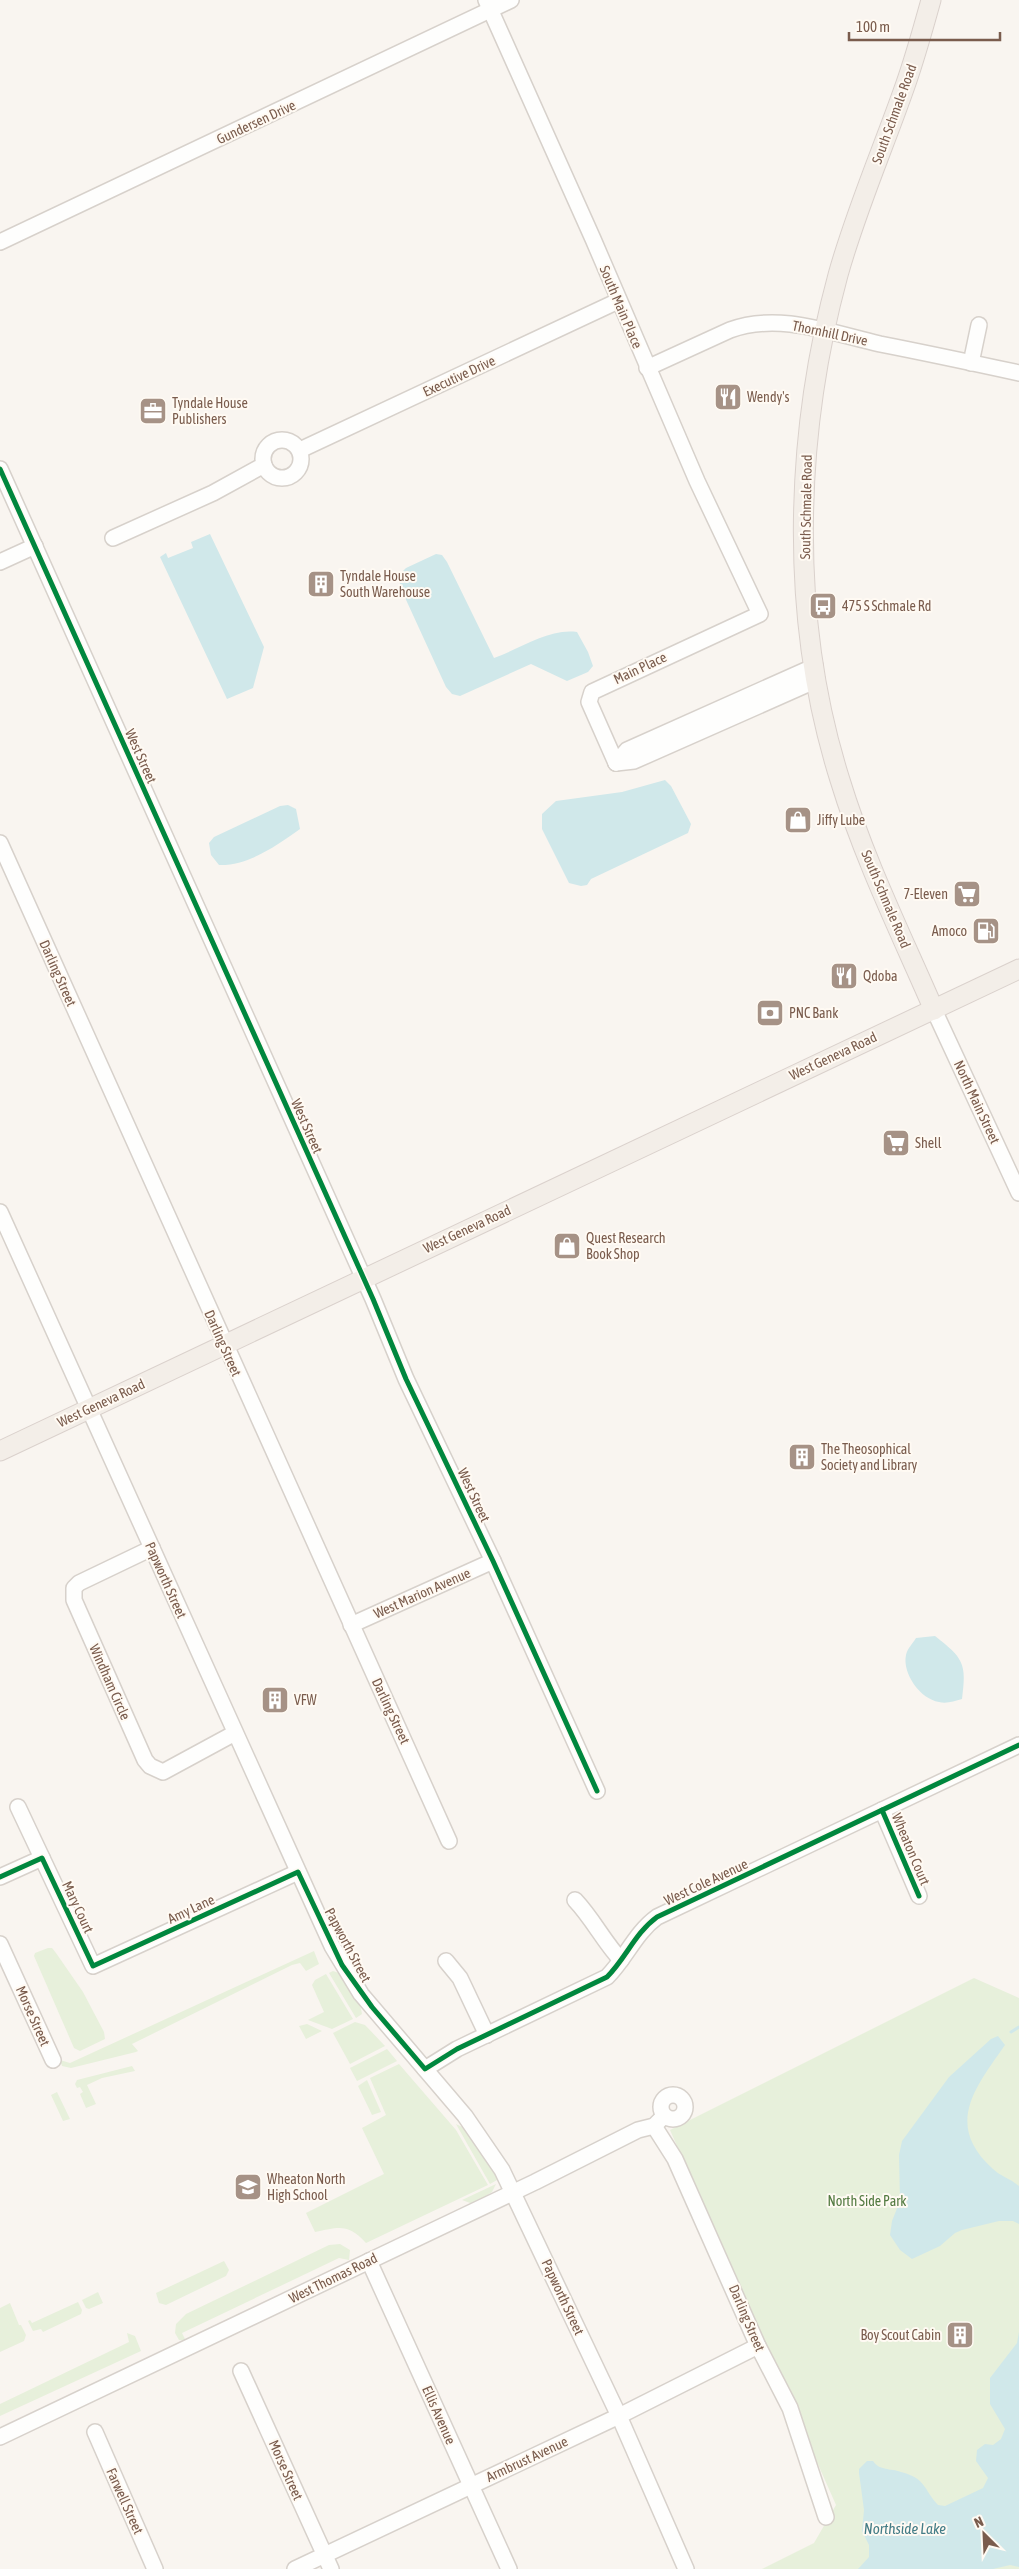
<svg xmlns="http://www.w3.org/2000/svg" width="1019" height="2569" font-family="'Asap Condensed',sans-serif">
	<rect width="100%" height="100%" fill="#f9f5f0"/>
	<g fill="#e7f0db">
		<polygon points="48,1948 52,1948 56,1953 83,1992 104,2032 105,2039 80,2051 74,2048 34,1956 35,1953"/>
		<polygon points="314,1951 319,1964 306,1971 300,1963 292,1965 132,2044 138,2051 136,2052 71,2068 62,2066 60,2060 70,2063"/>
		<polygon points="333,1971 339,1973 360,2004 362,2014 356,2018 329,1973"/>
		<polygon points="326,1974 353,2019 332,2029 308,2020 324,2012 312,1985 315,1980"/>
		<polygon points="974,1978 1019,1998 1019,2569 762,2569 814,2543 836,2505 670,2130"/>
		<polygon points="355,2022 365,2025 385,2046 350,2064 333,2033"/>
		<polygon points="307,2024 322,2031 306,2039 299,2026"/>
		<polygon points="387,2049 397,2061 357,2081 350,2068"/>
		<path d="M399,2064L456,2130L488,2185L366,2243C348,2223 339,2227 315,2232L306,2213L384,2174L362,2128L386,2115L370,2078Z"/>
		<polygon points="132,2066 135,2071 102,2078 87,2085 96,2104 86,2108 80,2094 83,2092 80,2087 77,2088 75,2084 77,2080"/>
		<polygon points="367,2080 381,2112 372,2115 358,2086"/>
		<polygon points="57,2092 70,2119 63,2121 51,2095"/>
		<polygon points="456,2124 466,2129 496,2174 497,2180 490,2184"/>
		<polygon points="496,2184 492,2192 473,2204 462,2200"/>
		<polygon points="340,2244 350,2250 349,2260 339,2258 182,2333 186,2341 179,2340 175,2333 176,2324 186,2314 329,2245"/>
		<polygon points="224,2261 229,2270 226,2276 166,2305 159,2303 156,2293"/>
		<polygon points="98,2292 103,2303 89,2309 86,2308 82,2300"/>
		<polygon points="78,2302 82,2310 81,2314 43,2332 41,2329 33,2331 28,2321 30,2320 32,2323"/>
		<polygon points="10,2303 19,2325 21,2325 26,2335 24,2341 0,2352 0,2308"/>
		<polygon points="127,2333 135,2336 141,2351 0,2416 0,2404 129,2342"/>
	</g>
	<g fill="#d0e8ea">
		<polygon points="210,534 264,647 253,688 227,699 160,557 166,553 168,558 193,548 191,542"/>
		<path d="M436,554L442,555L447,562L494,658C520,649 549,628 577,632L588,652L593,666L588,672L567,681L531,664L460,696L452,694L446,687L402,591L398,576L406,568Z"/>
		<polygon points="665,780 671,786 691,824 688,833 591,879 587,885 581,886 569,883 542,829 542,814 556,801 622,792"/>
		<path d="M288,805L296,809L300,829C277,845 249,866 219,865L211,855L209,843L214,837L280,806Z"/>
		<path d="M935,1636C963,1658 967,1663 962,1699C954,1701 947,1704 939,1702C920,1699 902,1673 906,1655C907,1649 913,1643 916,1638Z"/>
		<path d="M998,2036L1005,2045C975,2088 944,2125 993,2169C1000,2176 1011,2179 1019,2186V2224L1013,2221H999L962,2230L955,2233L940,2246L912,2259L900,2250L890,2235L892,2221L900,2201L899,2155L902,2141L949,2077L991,2039Z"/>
		<path d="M1019,2332V2567L1010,2565L993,2569H858L869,2557V2545L862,2531L864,2510L859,2473V2469L867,2461H873C880,2471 890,2468 901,2472C927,2479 923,2489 938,2505L945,2506L983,2488L988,2478L976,2461L977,2450L985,2444L993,2445L1001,2439L1005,2429L990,2404V2378L1017,2343Z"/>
	</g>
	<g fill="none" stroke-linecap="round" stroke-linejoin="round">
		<polyline stroke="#d0e8ea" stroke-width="3" points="1011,2032 1019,2027"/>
		<g stroke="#d7d1cb" stroke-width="18">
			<g id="minor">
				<polyline points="486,0 593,239 697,481 760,614 592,692 589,702 616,763"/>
				<polyline points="0,242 511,0"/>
				<polyline points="971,363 979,325"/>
				<path d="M647,368L730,330C779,312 831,333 880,344C926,353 973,363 1019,373"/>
				<circle cx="282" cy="459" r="19"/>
				<polyline points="300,450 618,301"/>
				<polyline points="0,469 373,1299 406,1379 493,1561 597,1791"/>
				<polyline points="113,538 213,493 264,465"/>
				<polyline points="0,562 35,546"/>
				<polyline points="616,763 627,750 815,666"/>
				<polyline points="616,763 634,761 817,680"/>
				<polyline points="0,843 449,1841"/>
				<polyline points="934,1010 1019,1193"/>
				<polyline points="0,1212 332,1946 361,1994 465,2116 502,2170 619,2416 686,2569"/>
				<polyline points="152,1548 79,1583 74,1588 74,1600 145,1760 150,1766 163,1772 235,1733"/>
				<polyline points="351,1625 493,1561"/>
				<polyline points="18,1807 93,1966 298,1872"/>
				<polyline points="882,1810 919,1896"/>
				<polyline points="0,1877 42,1858"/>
				<path d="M575,1900C593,1919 604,1942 621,1960"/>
				<polyline points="0,1944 53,2060"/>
				<polyline points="446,1961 460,1978 487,2035"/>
				<path d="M425,2069L457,2049L607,1977C626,1958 635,1933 657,1917L1019,1745"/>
				<circle cx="673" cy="2107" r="12"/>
				<polyline points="654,2126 675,2159 758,2346 790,2408 826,2517"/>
				<polyline points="369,2261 509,2569"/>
				<polyline points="241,2371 331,2569"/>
				<polyline points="95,2432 155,2569"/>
				<polyline points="0,2437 535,2182 638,2130 654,2126 664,2116"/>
				<polyline points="295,2569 619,2416 758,2346"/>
			</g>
		</g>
		<g stroke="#dad1cc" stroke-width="21">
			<g id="major">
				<path d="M931,0C923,29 915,58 905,86C883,149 856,210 838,275C794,437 789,619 840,780C864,859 901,934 934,1010"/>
				<polyline points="0,1451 1019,969"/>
			</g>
		</g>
		<use href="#minor" stroke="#fefefd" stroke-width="15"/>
		<use href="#major" stroke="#f3eee8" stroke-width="19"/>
		<g stroke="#fffaf3" stroke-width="8">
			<g id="cycleway">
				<polyline points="0,469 373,1299 406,1379 493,1561 597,1791"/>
				<polyline points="882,1810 919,1896"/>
				<path d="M0,1877L42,1858L93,1966L298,1872L342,1965L372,2007L425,2069L457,2049L607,1977C626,1958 635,1933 657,1917L1019,1745"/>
			</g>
		</g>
		<use href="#cycleway" stroke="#00873e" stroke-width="5"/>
	</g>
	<defs>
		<g id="restaurant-square" transform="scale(1.4375)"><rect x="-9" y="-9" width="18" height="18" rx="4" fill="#a69286" stroke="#fffaf3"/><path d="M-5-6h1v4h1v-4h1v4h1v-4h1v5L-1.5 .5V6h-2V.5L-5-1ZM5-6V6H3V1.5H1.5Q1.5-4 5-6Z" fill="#fff"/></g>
		<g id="office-square" transform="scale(1.4375)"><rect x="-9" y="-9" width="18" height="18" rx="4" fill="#a69286" stroke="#fffaf3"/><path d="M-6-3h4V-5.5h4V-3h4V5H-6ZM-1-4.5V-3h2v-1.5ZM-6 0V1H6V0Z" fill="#fff"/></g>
		<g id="building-square" transform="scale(1.4375)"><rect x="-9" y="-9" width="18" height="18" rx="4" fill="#a69286" stroke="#fffaf3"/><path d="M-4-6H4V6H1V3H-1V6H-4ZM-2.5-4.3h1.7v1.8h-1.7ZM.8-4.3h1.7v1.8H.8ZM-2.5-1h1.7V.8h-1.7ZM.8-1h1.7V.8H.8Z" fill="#fff"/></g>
		<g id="bus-square" transform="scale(1.4375)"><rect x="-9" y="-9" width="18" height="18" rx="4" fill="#a69286" stroke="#fffaf3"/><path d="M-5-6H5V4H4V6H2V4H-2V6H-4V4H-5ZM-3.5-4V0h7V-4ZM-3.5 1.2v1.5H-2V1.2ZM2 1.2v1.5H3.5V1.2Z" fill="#fff"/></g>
		<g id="shop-square" transform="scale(1.4375)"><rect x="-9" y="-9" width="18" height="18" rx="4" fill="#a69286" stroke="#fffaf3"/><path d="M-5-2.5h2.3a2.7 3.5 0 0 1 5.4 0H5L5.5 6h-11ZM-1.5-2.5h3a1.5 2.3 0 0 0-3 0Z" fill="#fff"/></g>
		<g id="supermarket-square" transform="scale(1.4375)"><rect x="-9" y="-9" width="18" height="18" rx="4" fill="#a69286" stroke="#fffaf3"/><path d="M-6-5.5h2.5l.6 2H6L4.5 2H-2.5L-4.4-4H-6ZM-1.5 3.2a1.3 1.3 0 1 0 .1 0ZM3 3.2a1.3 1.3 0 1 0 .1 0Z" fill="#fff"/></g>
		<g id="fuel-square" transform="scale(1.4375)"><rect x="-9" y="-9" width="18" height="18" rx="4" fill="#a69286" stroke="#fffaf3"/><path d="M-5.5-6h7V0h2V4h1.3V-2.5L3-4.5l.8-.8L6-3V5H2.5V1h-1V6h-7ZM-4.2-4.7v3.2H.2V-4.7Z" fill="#fff"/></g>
		<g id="bank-square" transform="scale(1.4375)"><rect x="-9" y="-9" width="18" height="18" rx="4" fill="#a69286" stroke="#fffaf3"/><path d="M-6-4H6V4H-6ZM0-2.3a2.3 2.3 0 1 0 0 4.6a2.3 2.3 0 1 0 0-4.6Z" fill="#fff"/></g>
		<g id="school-square" transform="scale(1.4375)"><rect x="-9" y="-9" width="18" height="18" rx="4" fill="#a69286" stroke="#fffaf3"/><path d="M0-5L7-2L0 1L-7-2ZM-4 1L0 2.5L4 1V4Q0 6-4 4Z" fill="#fff"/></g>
	</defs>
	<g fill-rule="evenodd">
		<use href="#restaurant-square" x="728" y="397"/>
		<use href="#office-square" x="153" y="411"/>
		<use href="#building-square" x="321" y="584"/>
		<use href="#bus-square" x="823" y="606"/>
		<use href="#shop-square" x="798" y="820"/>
		<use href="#supermarket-square" x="967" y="894"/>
		<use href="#fuel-square" x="986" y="931"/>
		<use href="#restaurant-square" x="844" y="976"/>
		<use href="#bank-square" x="770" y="1013"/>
		<use href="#supermarket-square" x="896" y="1143"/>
		<use href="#shop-square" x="567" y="1246"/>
		<use href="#building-square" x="802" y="1457"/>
		<use href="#building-square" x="275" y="1700"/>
		<use href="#school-square" x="248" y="2187"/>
		<use href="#building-square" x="960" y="2335"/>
	</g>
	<g text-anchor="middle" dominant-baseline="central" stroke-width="4" stroke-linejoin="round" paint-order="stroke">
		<g font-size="14" fill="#7a5c4d" stroke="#fffaf3">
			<text transform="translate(894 114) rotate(-70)">South Schmale Road</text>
			<text transform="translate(256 122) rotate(-25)">Gundersen Drive</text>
			<text transform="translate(621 307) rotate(67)">South Main Place</text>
			<text transform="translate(830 333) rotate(12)">Thornhill Drive</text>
			<text transform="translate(459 376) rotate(-25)">Executive Drive</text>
			<text transform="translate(806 507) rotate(-89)">South Schmale Road</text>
			<text transform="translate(640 668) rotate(-25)">Main Place</text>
			<text transform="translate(141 756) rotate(66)">West Street</text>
			<text transform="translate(886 899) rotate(67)">South Schmale Road</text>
			<text transform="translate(58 973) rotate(66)">Darling Street</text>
			<text transform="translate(833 1056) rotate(-25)">West Geneva Road</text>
			<text transform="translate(977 1102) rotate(65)">North Main Street</text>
			<text transform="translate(307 1126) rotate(66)">West Street</text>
			<text transform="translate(467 1229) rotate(-25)">West Geneva Road</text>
			<text transform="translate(223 1343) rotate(66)">Darling Street</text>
			<text transform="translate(101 1403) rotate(-25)">West Geneva Road</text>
			<text transform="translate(474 1495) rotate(65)">West Street</text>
			<text transform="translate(166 1580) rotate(66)">Papworth Street</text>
			<text transform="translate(422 1593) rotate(-24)">West Marion Avenue</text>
			<text transform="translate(110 1682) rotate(66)">Windham Circle</text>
			<text transform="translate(391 1711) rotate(65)">Darling Street</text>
			<text transform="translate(911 1849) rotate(67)">Wheaton Court</text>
			<text transform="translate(706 1882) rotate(-25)">West Cole Avenue</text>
			<text transform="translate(78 1907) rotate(65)">Mary Court</text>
			<text transform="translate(191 1909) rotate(-25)">Amy Lane</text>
			<text transform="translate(348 1945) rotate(62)">Papworth Street</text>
			<text transform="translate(33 2016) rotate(66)">Morse Street</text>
			<text transform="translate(333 2278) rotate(-26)">West Thomas Road</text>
			<text transform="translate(563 2297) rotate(65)">Papworth Street</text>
			<text transform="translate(747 2318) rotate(67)">Darling Street</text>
			<text transform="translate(439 2415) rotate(66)">Ellis Avenue</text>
			<text transform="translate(527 2459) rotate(-25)">Armbrust Avenue</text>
			<text transform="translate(286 2470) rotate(66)">Morse Street</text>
			<text transform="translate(125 2501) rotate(66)">Farwell Street</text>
		</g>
		<g font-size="14" fill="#7a5c4d" stroke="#fffaf3" text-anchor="start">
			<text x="747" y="397">Wendy's</text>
			<text x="172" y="403">Tyndale House<tspan x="172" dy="16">Publishers</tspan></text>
			<text x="340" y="576">Tyndale House<tspan x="340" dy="16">South Warehouse</tspan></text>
			<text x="842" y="606">475 S Schmale Rd</text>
			<text x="817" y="820">Jiffy Lube</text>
			<text x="948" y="894" text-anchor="end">7-Eleven</text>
			<text x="967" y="931" text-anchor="end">Amoco</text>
			<text x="863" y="976">Qdoba</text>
			<text x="789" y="1013">PNC Bank</text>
			<text x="915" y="1143">Shell</text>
			<text x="586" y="1238">Quest Research<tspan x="586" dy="16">Book Shop</tspan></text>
			<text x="821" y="1449">The Theosophical<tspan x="821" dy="16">Society and Library</tspan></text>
			<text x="294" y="1700">VFW</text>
			<text x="267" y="2179">Wheaton North<tspan x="267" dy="16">High School</tspan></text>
			<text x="941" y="2335" text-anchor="end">Boy Scout Cabin</text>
		</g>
		<g font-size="14" fill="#537a41" stroke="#fffaf3">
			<text x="867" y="2201">North Side Park</text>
		</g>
		<g font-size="15" font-style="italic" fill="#437c86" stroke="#fffaf3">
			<text x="905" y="2528">Northside Lake</text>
		</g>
	</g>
	<g transform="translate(984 2534) rotate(336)" stroke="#fffaf3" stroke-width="4" paint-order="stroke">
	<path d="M0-4L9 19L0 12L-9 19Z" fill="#7a5c4d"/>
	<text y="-8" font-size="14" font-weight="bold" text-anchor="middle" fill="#7a5c4d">N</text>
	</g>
	<path d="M849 32v8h151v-8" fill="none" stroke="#7a5c4d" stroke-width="2.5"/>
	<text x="856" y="32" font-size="15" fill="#7a5c4d" stroke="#fffaf3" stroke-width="4" paint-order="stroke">100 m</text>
</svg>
